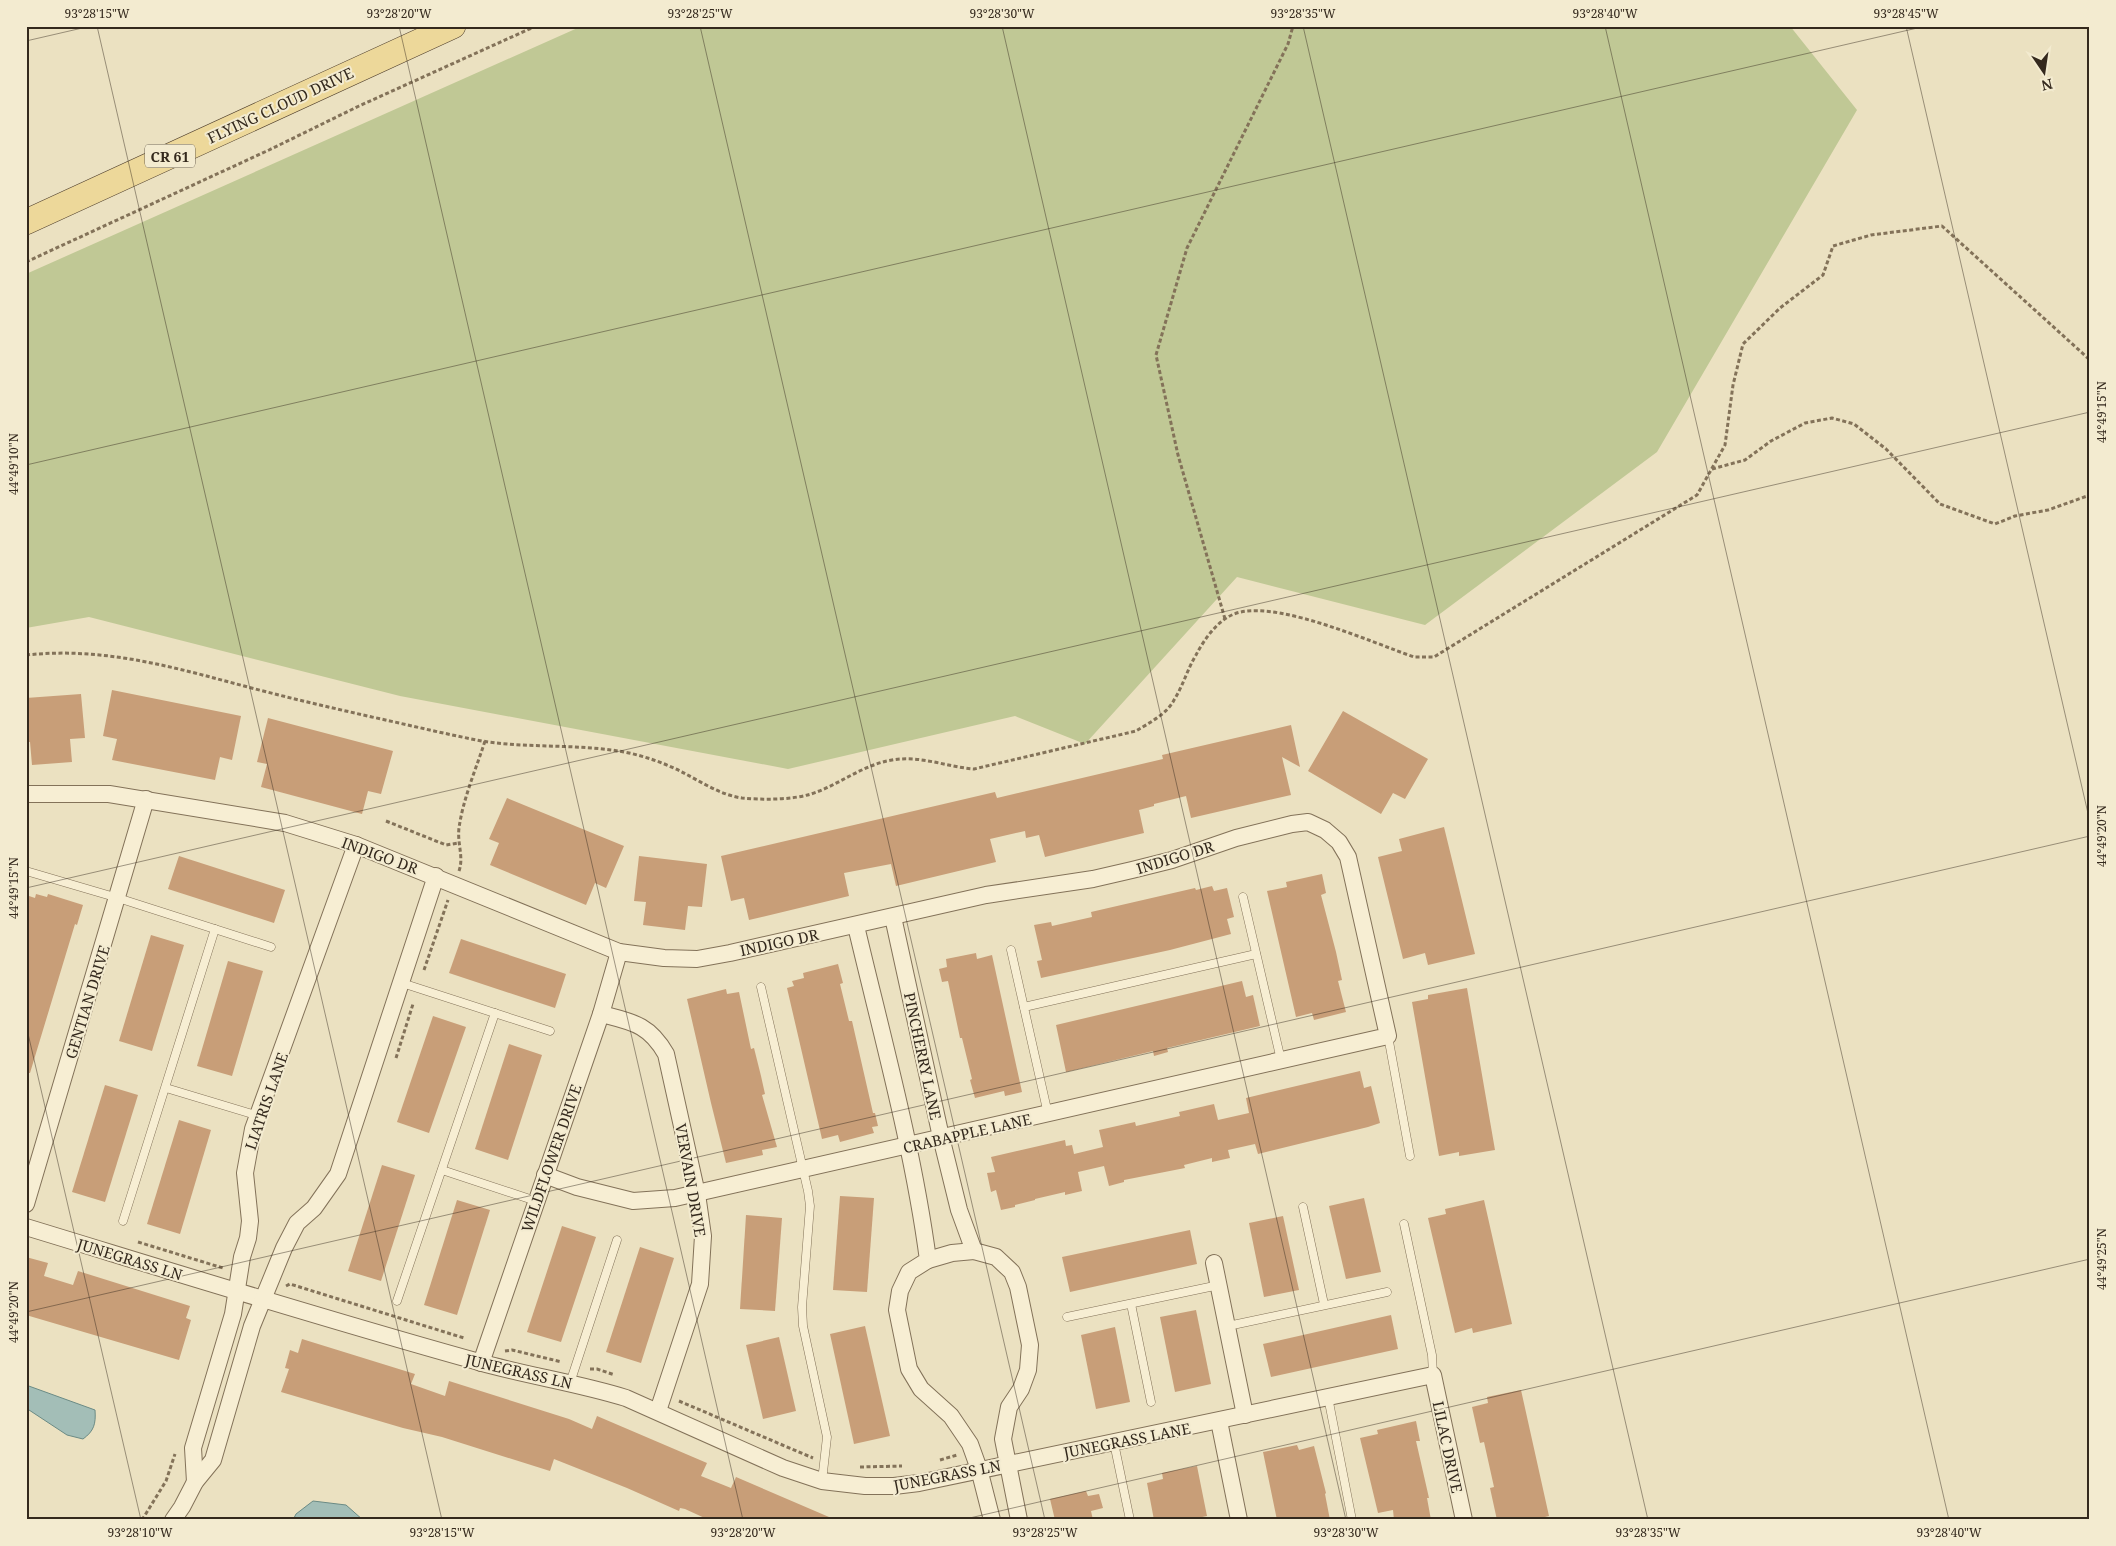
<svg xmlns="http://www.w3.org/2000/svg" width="2116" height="1546" font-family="'Noto Serif',serif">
	<rect width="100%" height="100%" fill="#ebe1c1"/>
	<polygon fill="#c0c895" points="582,26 1790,26 1857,110 1657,452 1425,625 1237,577 1085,744 1015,716 788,769 400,696 89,617 26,628 26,274"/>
	<g fill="#a3beb7" stroke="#6b8b85">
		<path d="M26,1385L95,1410C96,1424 94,1431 83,1439L67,1435L26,1408Z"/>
		<polygon points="313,1501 346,1505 363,1520 293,1520 296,1514"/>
	</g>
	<g fill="#c89e78">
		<polygon points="112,690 241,716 232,760 220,757 215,780 112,760 117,739 103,736"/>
		<polygon points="81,694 85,738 70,739 72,762 32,765 30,742 26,742 26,698"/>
		<polygon points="1343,711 1428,759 1405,799 1393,793 1381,814 1308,771"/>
		<polygon points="268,718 393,751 381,794 368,791 362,814 261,787 267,764 257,762"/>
		<polygon points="1291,725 1300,767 1282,757 1291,795 1191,818 1186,796 1154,804 1154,806 1139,810 1144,833 1045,857 1039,835 1026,838 1025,831 990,839 996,862 896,886 891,864 844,873 849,896 749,920 744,898 731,901 721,856 995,792 997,798 1163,759 1162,755"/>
		<polygon points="507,798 624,846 606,888 595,883 586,905 490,865 499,843 489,839"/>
		<polygon points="1444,827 1475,954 1428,965 1425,953 1403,959 1378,857 1402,851 1399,839"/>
		<polygon points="179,856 285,890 274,923 168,889"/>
		<polygon points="639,856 707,864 702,907 688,906 685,930 643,925 646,902 634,901"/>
		<polygon points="1322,874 1326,893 1321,895 1336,952 1342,980 1338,981 1346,1012 1314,1020 1312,1013 1296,1017 1267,891 1287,887 1286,882"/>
		<polygon points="1212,886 1214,891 1227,888 1234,917 1227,919 1231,934 1170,950 1041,978 1037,961 1042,960 1034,925 1051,922 1052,926 1092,917 1091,912 1195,888 1196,890"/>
		<polygon points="36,894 47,897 48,894 83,905 77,925 75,924 30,1073 26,1073 26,907 29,896 35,898"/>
		<polygon points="151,935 184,945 152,1051 119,1041"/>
		<polygon points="461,939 566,974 555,1008 449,973"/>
		<polygon points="976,953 977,959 992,955 1022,1092 1005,1096 1004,1091 975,1098 970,1080 972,1079 962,1038 960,1038 948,981 942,982 939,969 947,967 946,959"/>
		<polygon points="228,961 263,971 232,1076 197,1066"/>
		<polygon points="838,964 843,983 840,984 849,1021 852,1021 873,1113 875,1113 878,1126 872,1127 874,1133 840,1142 838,1135 822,1139 787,988 794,986 792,981 804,978 803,973"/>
		<polygon points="1242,981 1246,997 1253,995 1260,1026 1167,1048 1168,1052 1154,1056 1153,1051 1066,1072 1056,1025"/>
		<polygon points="1467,988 1495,1150 1459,1156 1459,1152 1439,1156 1412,1002 1428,999 1428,995"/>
		<polygon points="726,989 727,994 739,992 751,1049 754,1048 761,1076 765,1094 762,1095 777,1147 762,1150 763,1155 726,1163 711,1103 687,999"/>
		<polygon points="433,1016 466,1027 429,1133 397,1122"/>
		<polygon points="509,1044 542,1055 508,1160 475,1149"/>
		<polygon points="1360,1071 1364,1088 1371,1086 1380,1123 1368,1127 1258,1154 1255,1144 1228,1150 1230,1158 1212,1162 1212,1158 1184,1165 1185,1168 1124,1180 1124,1182 1109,1186 1104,1166 1078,1172 1082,1191 1065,1195 1065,1192 1035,1199 1035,1200 1015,1205 1015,1207 1001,1210 996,1190 991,1192 987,1173 995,1172 991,1157 1065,1140 1066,1146 1072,1145 1074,1154 1103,1147 1099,1130 1135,1122 1136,1126 1180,1116 1179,1112 1214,1104 1218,1120 1249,1113 1246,1098"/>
		<polygon points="105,1085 138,1095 105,1202 72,1192"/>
		<polygon points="179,1120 211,1130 180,1234 147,1224"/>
		<polygon points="382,1165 415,1175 381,1281 348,1271"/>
		<polygon points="840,1196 874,1198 867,1292 833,1290"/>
		<polygon points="1364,1198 1381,1272 1346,1279 1329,1206"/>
		<polygon points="457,1200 490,1210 457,1315 424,1305"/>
		<polygon points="1484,1200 1512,1324 1473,1333 1472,1328 1455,1333 1428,1218 1446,1214 1445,1209"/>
		<polygon points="746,1215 782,1218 775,1311 740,1309"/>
		<polygon points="1283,1216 1299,1290 1264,1297 1249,1223"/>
		<polygon points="562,1226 596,1237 561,1342 527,1332"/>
		<polygon points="1190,1230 1197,1264 1070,1292 1062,1257"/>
		<polygon points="640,1247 674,1258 641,1363 606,1352"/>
		<polygon points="26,1257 48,1263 44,1276 73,1285 78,1271 190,1306 186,1318 191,1320 179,1360 26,1315"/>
		<polygon points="1196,1310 1211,1384 1175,1392 1160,1317"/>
		<polygon points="1391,1315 1398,1349 1271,1377 1263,1344"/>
		<polygon points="865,1326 890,1436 854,1444 830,1334"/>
		<polygon points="1115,1327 1130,1402 1096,1409 1081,1335"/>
		<polygon points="779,1337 796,1411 763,1419 746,1345"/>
		<polygon points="302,1339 415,1374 411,1384 445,1396 449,1381 569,1419 592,1429 597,1416 707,1463 701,1476 731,1488 736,1477 836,1520 709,1520 685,1509 680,1508 679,1511 627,1488 554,1459 550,1471 442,1437 403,1428 281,1392 289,1369 285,1368 290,1350 298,1353"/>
		<polygon points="1521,1390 1549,1516 1533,1520 1497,1520 1490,1488 1494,1487 1484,1442 1480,1443 1472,1407 1488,1403 1487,1397"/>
		<polygon points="1416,1421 1420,1441 1416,1441 1429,1498 1427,1498 1431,1520 1394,1520 1393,1510 1378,1513 1360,1438 1378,1434 1377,1430"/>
		<polygon points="1297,1445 1299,1450 1314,1446 1326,1493 1325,1494 1330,1520 1277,1520 1263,1452"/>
		<polygon points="1197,1466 1207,1516 1188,1520 1154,1520 1147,1483 1163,1479 1162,1473"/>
		<polygon points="1086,1491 1088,1496 1099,1494 1103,1508 1091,1511 1093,1520 1055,1520 1050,1499"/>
	</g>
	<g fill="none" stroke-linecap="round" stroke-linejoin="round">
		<g stroke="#837259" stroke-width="9">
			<g id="service">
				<polyline points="26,871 118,898 271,947"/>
				<polyline points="1243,897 1281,1060"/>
				<polyline points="1011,950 1048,1114"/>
				<polyline points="402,983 550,1031"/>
				<polyline points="761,987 808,1191 810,1206 802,1307 803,1326 827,1437 822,1481"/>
				<polyline points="1024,1007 1256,954"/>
				<polyline points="1388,1036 1410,1156"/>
				<polyline points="166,1088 259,1116"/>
				<polyline points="442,1170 536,1201"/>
				<polyline points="1303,1207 1324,1304"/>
				<polyline points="123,1221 215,929"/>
				<polyline points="1404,1224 1432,1355 1433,1375"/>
				<polyline points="397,1301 495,1013"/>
				<polyline points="1131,1304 1151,1402"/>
				<polyline points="1067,1317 1219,1285"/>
				<polyline points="1228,1326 1387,1292"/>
				<polyline points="570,1383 617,1240"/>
				<polyline points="1328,1397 1352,1520"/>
				<polyline points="1114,1443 1130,1520"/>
			</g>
		</g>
		<g stroke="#837259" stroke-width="18">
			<g id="minor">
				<polyline points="26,794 109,794 285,823 356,845 619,952 664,958 697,959 730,953 986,895 1093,879 1132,870 1172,860 1236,838 1292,824 1308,822 1325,830 1339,842 1348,857 1388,1036 675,1198 633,1201 577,1187 545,1175"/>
				<polyline points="893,917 941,1137 959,1210 974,1251 996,1257 1012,1272 1018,1287 1030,1345 1028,1370 1021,1389 1009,1407 1003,1439 1019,1520"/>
				<path d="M856,926C882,1036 913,1147 928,1260L909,1272L900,1291L897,1310L909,1369L921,1389L951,1416L970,1444L979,1469L992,1520"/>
				<path d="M601,1014C632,1022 649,1024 666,1054L697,1194L703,1236L700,1284L658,1411"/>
				<polyline points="26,1204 146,799"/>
				<path d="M26,1227C177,1273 327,1320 479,1362C528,1376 578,1383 626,1398L783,1468L822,1481L865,1486H894L919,1483L1433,1375L1464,1520"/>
				<polyline points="928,1260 952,1253 974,1251"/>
				<polyline points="1214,1263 1245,1415"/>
				<polyline points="481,1363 601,1014 619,952"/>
				<polyline points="1219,1421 1239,1520"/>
				<polyline points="195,1482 193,1448 233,1314 242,1257 248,1238 250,1221 245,1173 253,1129 356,845"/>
				<polyline points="173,1520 182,1507 195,1482 213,1460 252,1326 284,1248 297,1223 314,1208 338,1174 436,876"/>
			</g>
		</g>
		<g stroke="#51402e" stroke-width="26">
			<polyline id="primary" points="26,222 453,26"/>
		</g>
		<g stroke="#837259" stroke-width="3" stroke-dasharray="4 2.5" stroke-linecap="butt">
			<polyline points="26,262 269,150 359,106 536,26"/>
			<polyline points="1712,469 1745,460 1771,441 1805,423 1832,418 1854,424 1886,449 1940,504 1995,524 2015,516 2048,510 2090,495"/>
			<polyline points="1225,619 1178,455 1156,355 1187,248 1288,44 1293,26"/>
			<path d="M26,655C112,646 185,671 267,692C302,701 337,709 372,717C409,725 445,734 482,741C531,749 581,743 629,753C647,757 664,763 680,771C700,781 720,795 742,798C763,800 791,800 811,794C839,785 862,765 892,760C920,755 947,767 974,769L1136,731C1149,723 1167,714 1174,700C1183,686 1187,670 1196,655C1205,638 1220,616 1241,612C1284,603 1371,642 1414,657H1434L1697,495L1725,445L1733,385L1743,344L1780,308L1823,275L1833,246L1871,235L1942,226L2090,360"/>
			<polyline points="386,821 446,845 459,843"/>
			<path d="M459,871C464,857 457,843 459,828C463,799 476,769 485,741"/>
			<polyline points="424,970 448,900"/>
			<polyline points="396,1058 413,1004"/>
			<polyline points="138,1242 223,1268"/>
			<polyline points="286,1286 290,1284 464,1338"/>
			<polyline points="505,1351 512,1350 562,1362"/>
			<polyline points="590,1369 597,1369 615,1375"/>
			<polyline points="679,1401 813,1458"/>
			<polyline points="940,1460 957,1455"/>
			<polyline points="860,1467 902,1466"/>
			<polyline points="142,1520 166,1481 175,1454"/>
		</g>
		<use href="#service" stroke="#f7eed3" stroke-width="8"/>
		<use href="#minor" stroke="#f7eed3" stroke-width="16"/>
		<use href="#primary" stroke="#edd89a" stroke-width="25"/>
	</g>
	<path fill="none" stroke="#34291d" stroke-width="1" stroke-opacity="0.45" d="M97,26L442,1520M399,26L743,1520M700,26L1045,1520M1002,26L1346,1520M1303,26L1648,1520M1605,26L1949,1520M1906,26L2090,822M26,41L91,26M26,465L1926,26M26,888L2090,412M26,1025L141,1520M26,1312L2090,836M961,1520L2090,1259"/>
	<g text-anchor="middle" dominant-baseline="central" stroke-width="4" stroke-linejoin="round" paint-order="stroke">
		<rect fill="#f3ebd0" stroke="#6d6353" stroke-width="1" x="145" y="144.5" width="50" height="23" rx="4"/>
		<g font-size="14" font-weight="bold" fill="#34291d">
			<text x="170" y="156">CR 61</text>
		</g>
		<g font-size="15" fill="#34291d" stroke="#f3ebd0">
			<text transform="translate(280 105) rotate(-25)">FLYING CLOUD DRIVE</text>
			<text transform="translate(380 855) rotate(20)">INDIGO DR</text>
			<text transform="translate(1175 857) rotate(-17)">INDIGO DR</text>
			<text transform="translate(779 942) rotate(-12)">INDIGO DR</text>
			<text transform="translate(87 1002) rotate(-73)">GENTIAN DRIVE</text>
			<text transform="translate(923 1056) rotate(78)">PINCHERRY LANE</text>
			<text transform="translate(266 1101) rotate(-71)">LIATRIS LANE</text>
			<text transform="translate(967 1133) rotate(-13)">CRABAPPLE LANE</text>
			<text transform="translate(551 1158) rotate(-71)">WILDFLOWER DRIVE</text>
			<text transform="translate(691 1180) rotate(80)">VERVAIN DRIVE</text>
			<text transform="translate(130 1259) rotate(17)">JUNEGRASS LN</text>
			<text transform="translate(519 1371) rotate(13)">JUNEGRASS LN</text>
			<text transform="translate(1127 1440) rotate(-11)">JUNEGRASS LANE</text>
			<text transform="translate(1448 1447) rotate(78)">LILAC DRIVE</text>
			<text transform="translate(947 1475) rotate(-11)">JUNEGRASS LN</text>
		</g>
	</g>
	<rect width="2116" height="1546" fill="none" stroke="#f3ebd0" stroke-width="55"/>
	<g transform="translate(2044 72) rotate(167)" stroke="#f3ebd0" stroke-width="4" paint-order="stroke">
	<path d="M0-4L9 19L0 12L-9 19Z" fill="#34291d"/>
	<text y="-8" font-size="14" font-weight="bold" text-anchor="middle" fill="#34291d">N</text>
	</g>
	<rect x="28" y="28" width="2060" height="1490" fill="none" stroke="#34291d" stroke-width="2"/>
	<g font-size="12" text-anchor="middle" fill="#34291d">
		<text x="97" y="18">93°28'15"W</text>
		<text x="399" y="18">93°28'20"W</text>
		<text x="700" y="18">93°28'25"W</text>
		<text x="1002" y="18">93°28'30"W</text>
		<text x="1303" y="18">93°28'35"W</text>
		<text x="1605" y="18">93°28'40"W</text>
		<text x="1906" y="18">93°28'45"W</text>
		<text transform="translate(2102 412) rotate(-90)" y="4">44°49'15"N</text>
		<text transform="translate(14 464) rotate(-90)" y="4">44°49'10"N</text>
		<text transform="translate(2102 836) rotate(-90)" y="4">44°49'20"N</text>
		<text transform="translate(14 888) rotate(-90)" y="4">44°49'15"N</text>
		<text transform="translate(2102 1259) rotate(-90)" y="4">44°49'25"N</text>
		<text transform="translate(14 1312) rotate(-90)" y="4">44°49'20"N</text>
		<text x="140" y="1537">93°28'10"W</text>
		<text x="442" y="1537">93°28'15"W</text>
		<text x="743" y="1537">93°28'20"W</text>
		<text x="1045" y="1537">93°28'25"W</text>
		<text x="1346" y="1537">93°28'30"W</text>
		<text x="1648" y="1537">93°28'35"W</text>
		<text x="1949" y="1537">93°28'40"W</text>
	</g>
</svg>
